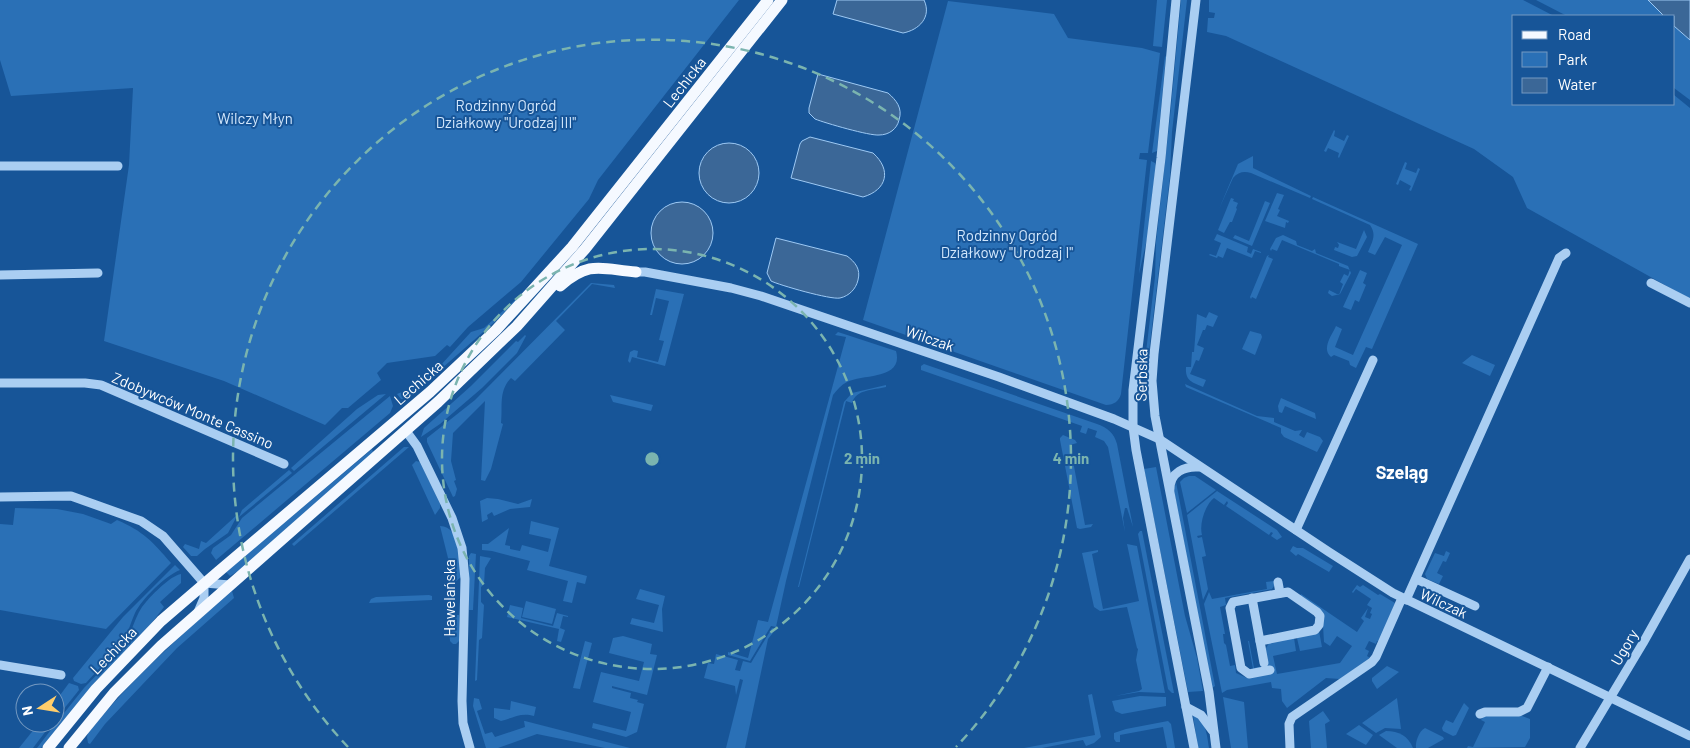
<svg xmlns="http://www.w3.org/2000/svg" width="1690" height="748" font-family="Barlow,sans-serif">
	<rect width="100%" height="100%" fill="#175598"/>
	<g fill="#2a70b6">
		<polygon points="0,0 739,0 598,180 589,199 521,282 468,327 450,347 447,345 435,356 387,363 377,373 381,380 348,408 342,408 325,425 224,381 104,341 129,165 133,88 11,96 0,60"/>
		<polygon points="1157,0 1167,0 1162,47 1153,46"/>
		<polygon points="1181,0 1187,0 1172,132 1170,176 1146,377 1143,377 1155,277 1156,242 1170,117"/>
		<polygon points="1209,0 1523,0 1554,16 1514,16 1514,104 1674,104 1674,95 1690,108 1690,299 1527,208 1513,177 1474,149 1226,36 1207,32 1208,18 1214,18 1215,13 1209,12"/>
		<polygon points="1536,0 1648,0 1664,16 1567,16"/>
		<path d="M948,1L1054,14L1068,38L1142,48L1160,53L1148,153H1140L1139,159L1147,160L1121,394C1119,401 1114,405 1106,405L863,320Z"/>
		<polygon points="1674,26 1690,40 1690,100 1674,88"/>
		<polygon points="1165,56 1166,57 1157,151 1152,153"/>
		<polygon points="1334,130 1335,131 1334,136 1344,141 1347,135 1349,136 1339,158 1338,157 1339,153 1328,148 1326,152 1324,151"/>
		<path d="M1253,156V168L1311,196L1310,198L1251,173C1244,171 1238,172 1233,178L1219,209L1238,164Z"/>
		<polygon points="1151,161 1155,163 1156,166 1147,239 1139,274"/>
		<polygon points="1405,162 1407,163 1405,169 1416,173 1418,168 1420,169 1411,191 1409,190 1411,186 1400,180 1398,185 1396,184"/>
		<polygon points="1277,193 1284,195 1278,209 1280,210 1277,216 1289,221 1288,223 1286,222 1285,228 1265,221"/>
		<path d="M1313,197L1418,244L1372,349L1366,347L1356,368L1350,365L1349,361L1334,355L1331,357C1321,349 1332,335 1336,326L1342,329L1335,347L1353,355L1402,245L1385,237L1375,255L1368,252C1372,242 1377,235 1370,225L1312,199Z"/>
		<polygon points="1231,198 1234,199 1233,201 1238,203 1236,208 1237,209 1232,222 1230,222 1224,233 1218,230"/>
		<polygon points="1265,201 1270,203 1252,246 1233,238 1235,235 1249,241"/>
		<polygon points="1364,230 1367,237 1357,256 1352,257 1334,250 1335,247 1338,248 1339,245 1337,242 1356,249"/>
		<polygon points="1217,234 1248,247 1247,252 1251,254 1253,249 1261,252 1261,253 1255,251 1252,258 1227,248 1223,258 1218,256 1217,258 1209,255 1210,254 1216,256 1221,243 1214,240"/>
		<polygon points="1283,235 1296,241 1297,245 1312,251 1315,249 1316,253 1348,266 1351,273 1340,294 1332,296 1328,293 1329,290 1339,295 1343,284 1340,282 1344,274 1348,276 1350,270 1339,266 1339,264 1282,240 1277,251 1272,249 1271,251 1270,249 1276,238"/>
		<polygon points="1269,255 1268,257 1273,259 1256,299 1252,297 1251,299 1250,297 1267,256"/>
		<polygon points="1360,270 1367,273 1363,283 1366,285 1359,302 1355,300 1351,310 1343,307"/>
		<path d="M591,283L614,285L615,288L592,284L556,321L565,330L515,381L511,378C498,392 503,406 501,423L503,424L491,469L485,481L481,480L485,401L453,433L451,461L456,480L454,481L457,489L455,496L453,497L427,442V438L475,400Z"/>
		<polygon points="656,289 684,294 665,366 632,357 630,363 628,361 630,352 634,350 638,351 637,357 658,362 664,341 659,340 669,301 656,298 652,315 650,315"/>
		<polygon points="524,292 498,319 408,398 401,399 397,394 417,386 440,366 471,332 484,328"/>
		<path d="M1209,312L1218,316L1213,327L1207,325L1205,330H1203L1197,345L1204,348L1199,361L1196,360L1190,374L1206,380L1203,387C1192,382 1185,381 1186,367H1191L1192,352H1194L1197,314L1206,318Z"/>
		<polygon points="1250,331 1261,334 1262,337 1255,355 1242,349"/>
		<path d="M838,332L896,351C904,380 863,374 847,382C841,385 837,390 833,395L786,581L776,627L771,626L750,661L728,655V652L748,658L758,620L768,622L846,337L835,335Z"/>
		<polygon points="525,335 526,336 517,353 482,388 440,424 421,437 424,428 471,386 516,341 518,342"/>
		<polygon points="1472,355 1495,365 1490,376 1462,363"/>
		<path d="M924,364L1097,424C1108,428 1114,433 1117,444L1133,527L1127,508H1125L1123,518L1125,532L1108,447L1104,441L1095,437L1097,431L1088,428L1086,434L1080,432L1082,426L921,370V366Z"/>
		<polygon points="1185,384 1257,416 1274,418 1274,422 1295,431 1302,430 1299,435 1304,438 1307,432 1320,437 1323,441 1317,452 1284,437 1281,433 1281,428 1186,387"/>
		<path d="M886,385V387C874,390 856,389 852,403L846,401L799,587H798L844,402L852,393Z"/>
		<polygon points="386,394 294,471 291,468 357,409 378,395"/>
		<polygon points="610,395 653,405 651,411 613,402"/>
		<polygon points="390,396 393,406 390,413 216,560 211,553 213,548 231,535 242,518"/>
		<polygon points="1281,398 1315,413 1316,419 1285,406 1282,413 1279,412 1278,406"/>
		<polygon points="1063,435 1075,440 1077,443 1070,445 1085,525 1093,524 1091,527 1080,529 1077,528 1060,440 1060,438"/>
		<polygon points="404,447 409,447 294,546 292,544"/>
		<polygon points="372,449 373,452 367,458 238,571 230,576 226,572"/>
		<polygon points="416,461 420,462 440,503 440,508 435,515 412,465"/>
		<polygon points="1156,467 1185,616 1197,658 1203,691 1188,692 1144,469"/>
		<polygon points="289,470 292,473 239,517 242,510"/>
		<polygon points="1189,476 1195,476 1216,490 1187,513 1180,482 1184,478"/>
		<polygon points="1176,482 1215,686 1212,688 1174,491"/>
		<path d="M1217,491L1277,530L1282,537L1277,540L1271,536L1273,533L1271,532L1269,535L1226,506L1228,503L1227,501L1224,505L1214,498C1205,505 1199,524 1202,535L1197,536L1198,538L1202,537L1206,556L1202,557L1208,589L1203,600L1187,515Z"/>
		<polygon points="487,498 498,499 518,504 532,499 530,507 510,509 494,516 492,512 487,515 488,519 482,522 480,501"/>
		<path d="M15,508L57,509L83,514L111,524L117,520C143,531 153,542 171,563L106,629L0,610V524L13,525Z"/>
		<polygon points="238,514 228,533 205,549 197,556 191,556 183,547 185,544 199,549 201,541 206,543"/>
		<polygon points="531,521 559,528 549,566 587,576 585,584 577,582 572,603 563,601 568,581 527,570 530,561 492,551 482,550 482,544 488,544 509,528 505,545 510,546 510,549 520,551 522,545 548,552 551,539 529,534"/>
		<path d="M440,526C462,527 459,561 461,577L454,583H451L450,566Z"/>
		<polygon points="1140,531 1142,531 1174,693 1172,693 1168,689 1138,534"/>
		<polygon points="1127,544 1137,546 1165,693 1139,692 1115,696 1139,691 1142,689 1136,660 1138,649 1137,648 1127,607 1100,611 1094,607 1082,553 1098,550 1098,552 1092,554 1103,609 1139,601"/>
		<polygon points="1293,546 1297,548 1303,548 1333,566 1329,572 1298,554 1296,556 1290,551"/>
		<polygon points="1446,551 1450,553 1446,562 1443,561 1437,573 1443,576 1439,584 1427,579 1425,574 1435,553 1444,556"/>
		<polygon points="471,553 476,554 473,610 469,610 469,556"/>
		<polygon points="480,556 491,558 485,568 484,584 481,587 481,602 484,605 482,638 479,640 477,680 475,681"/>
		<path d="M175,565L180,570C165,576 142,599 135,613C131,622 128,633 123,641C113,656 98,669 86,683L81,684L74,681L73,678L123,617Z"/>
		<path d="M181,574V583L160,602L164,607L150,625L96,681L41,748H37C52,728 68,708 84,688C97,674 111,661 123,646C133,633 134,615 146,602C153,594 170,576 181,574Z"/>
		<polygon points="1274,581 1274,586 1272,589 1225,598 1226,605 1220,607 1225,634 1223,634 1224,643 1226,645 1230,666 1235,665 1236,673 1247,678 1273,673 1271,666 1253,669 1248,641 1249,641 1254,668 1268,665 1265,650 1269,643 1294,638 1296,651 1273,656 1277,674 1340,663 1352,646 1337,636 1330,646 1324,642 1323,626 1300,596 1301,594 1357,632 1364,621 1361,618 1368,608 1365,617 1370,619 1372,614 1370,613 1372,608 1367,605 1371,599 1356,589 1353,593 1352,592 1357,585 1360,587 1363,585 1378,595 1380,594 1395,603 1379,642 1377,641 1376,644 1369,641 1365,649 1369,651 1367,656 1370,658 1340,679 1326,678 1287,708 1282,701 1281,689 1272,688 1271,682 1227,690 1222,693 1204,604 1209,592 1212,599 1267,589 1266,582"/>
		<polygon points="640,589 665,596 662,609 663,632 630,624 632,618 654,623 659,605 636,599"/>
		<path d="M232,591L234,598L177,648L105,724L90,744L88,743L87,737L88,733C130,680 181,635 232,591Z"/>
		<polygon points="429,595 432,596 432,600 369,603 371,599 376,597"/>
		<polygon points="526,601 556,609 552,624 522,617"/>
		<polygon points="510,605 523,608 521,618 553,626 557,613 568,616 568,617 563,616 560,628 565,630 561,642 557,641 559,629 507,617"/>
		<polygon points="448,615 459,615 459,641 456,644 453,644 450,641"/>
		<polygon points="772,628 776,629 768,639 745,748 726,748 743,680 740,679 736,695 735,686 704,678 708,663 714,664 716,654 738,660 735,670 740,671 743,661 751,663"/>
		<polygon points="1319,631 1322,647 1300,651 1297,638"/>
		<polygon points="623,636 652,644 650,654 657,655 647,695 612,686 612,688 631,693 630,698 638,700 637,702 644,704 637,732 626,737 592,728 593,723 626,731 631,712 593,702 601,672 639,681 644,662 609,653 613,638"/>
		<polygon points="585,641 592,643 580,689 573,688"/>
		<polygon points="1387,666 1399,672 1377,689 1372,681 1372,678"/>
		<polygon points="69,683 78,686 79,690 55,720 55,702"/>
		<polygon points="1092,694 1101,737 1094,743 1086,746 1083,740 1042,748 1024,748 1095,735 1088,695"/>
		<polygon points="1140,696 1166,697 1166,706 1122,714 1115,711 1112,701"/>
		<polygon points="1223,697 1244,702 1248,748 1231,748"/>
		<polygon points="474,698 479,699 482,709 477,711 485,734 492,732 495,737 525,727 524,721 525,721 630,748 605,748 537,734 498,748 486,748 473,706"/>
		<polygon points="1397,698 1401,729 1385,728 1376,733 1362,723"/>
		<path d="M511,701L536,707L534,716C521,712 513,718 501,721L494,718V708L510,710Z"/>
		<polygon points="1464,703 1469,708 1456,735 1453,736 1443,731 1442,728 1446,720 1453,723"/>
		<polygon points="1323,711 1330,721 1325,724 1327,748 1311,748 1309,721"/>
		<path d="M1193,715C1206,720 1207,735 1209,748H1198Z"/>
		<polygon points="1490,715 1522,716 1530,719 1530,738 1525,747 1467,748 1468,746 1473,747 1485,722 1481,720 1484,716"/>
		<polygon points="1168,721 1171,724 1175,748 1167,748 1163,727 1120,735 1120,742 1116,742 1114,739 1114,733 1126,729"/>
		<polygon points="39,723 52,723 33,748 19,748"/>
		<polygon points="1359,725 1373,735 1366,745 1346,734"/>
		<path d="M1425,728L1443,737L1444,739L1428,748H1416C1415,742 1419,731 1425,728Z"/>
		<path d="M1386,731C1399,731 1408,736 1413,748H1397L1379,735Z"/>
	</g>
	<g fill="#3b6797" stroke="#9dc9f4">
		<path d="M837,0H924C932,17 919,30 903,33L833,14Z"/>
		<polygon points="1648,0 1690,0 1690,40 1674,26 1674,16 1664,16"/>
		<path d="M818,74L888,93C896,100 903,108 899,120C897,129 889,135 879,135C870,136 825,123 815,119L809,113V108Z"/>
		<path d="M810,137L873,153C892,170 887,190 863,197L791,178L800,144L802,141Z"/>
		<circle cx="729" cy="173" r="30"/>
		<circle cx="682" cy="233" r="31"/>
		<path d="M776,238L847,256C855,262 861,269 858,280C856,289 849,296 840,298C831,300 779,285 771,281L767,273Z"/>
	</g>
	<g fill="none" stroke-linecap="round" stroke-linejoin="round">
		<g stroke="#aacef2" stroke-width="9">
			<polyline points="1176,0 1161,158 1133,390 1133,427 1136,450 1194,748"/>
			<polyline points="1196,0 1154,354 1152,381 1155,416 1209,692 1216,748"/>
			<polyline points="0,166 118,166"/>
			<polyline points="636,272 645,272 731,288 761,296 999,377 1114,419 1159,439 1329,552 1393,593 1690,736"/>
			<polyline points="0,275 98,273"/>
			<polyline points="1651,283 1690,303"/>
			<polyline points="0,383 85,383 101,385 284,464"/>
			<polyline points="406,431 417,446 452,518 462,548 465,579 462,701 463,723 470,748"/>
			<path d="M1170,489C1170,472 1185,466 1199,467"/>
			<polyline points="0,497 71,496 141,521 163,536 204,583 204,598 198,612"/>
			<polyline points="1296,530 1373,360"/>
			<polyline points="1416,579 1475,606"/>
			<polyline points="1278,582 1280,593"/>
			<polyline points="204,583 230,585"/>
			<polyline points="1252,598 1264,663"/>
			<polyline points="1406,600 1559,258 1566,253"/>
			<polyline points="1260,641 1315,630 1319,625 1320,616 1317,612 1288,592 1233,602 1230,608 1241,668 1249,674 1270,670"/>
			<polyline points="0,665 61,675"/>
			<polyline points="1186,707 1201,715 1212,730"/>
			<polyline points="1480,714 1485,712 1519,712 1527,708 1548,667"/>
			<polyline points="1290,748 1289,724 1292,717 1372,662 1376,657 1402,598"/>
			<polyline points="1580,748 1643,643 1690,559"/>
		</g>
		<g stroke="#f5f9ff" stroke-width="11">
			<path d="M560,286C590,260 601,269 636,272"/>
			<polyline points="48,748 96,689 161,621 218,572 430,392 496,330 572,247 768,0"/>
			<polyline points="69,748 114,693 161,646 438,402 517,326 585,249 782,0"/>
		</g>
	</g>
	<g fill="none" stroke="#7bb4af" stroke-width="2.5" stroke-dasharray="9 6">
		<circle cx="652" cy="459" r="210"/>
		<path d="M348 747A419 419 0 1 1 956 747"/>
	</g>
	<g text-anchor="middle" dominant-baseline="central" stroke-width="4" stroke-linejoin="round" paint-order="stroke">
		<g font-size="15" fill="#fff" stroke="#175598">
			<text transform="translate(684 82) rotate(-52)">Lechicka</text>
			<text transform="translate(930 338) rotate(19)">Wilczak</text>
			<text transform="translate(1141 375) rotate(-89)">Serbska</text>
			<text transform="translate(418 382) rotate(-41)">Lechicka</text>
			<text transform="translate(193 410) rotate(23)">Zdobywców Monte Cassino</text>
			<text transform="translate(449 598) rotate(-90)">Hawelańska</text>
			<text transform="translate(1444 603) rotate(25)">Wilczak</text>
			<text transform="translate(1624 647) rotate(-60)">Ugory</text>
			<text transform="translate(113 650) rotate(-46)">Lechicka</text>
		</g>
		<g font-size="15" fill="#d2e7fc" stroke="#175598">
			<text x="506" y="105">Rodzinny Ogród<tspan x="506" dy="17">Działkowy "Urodzaj III"</tspan></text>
			<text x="255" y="118">Wilczy Młyn</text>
			<text x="1007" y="235">Rodzinny Ogród<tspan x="1007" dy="17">Działkowy "Urodzaj I"</tspan></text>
		</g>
		<g font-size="18" font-weight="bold" fill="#fff" stroke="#175598">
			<text x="1402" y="472">Szeląg</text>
		</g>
	</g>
	<circle cx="652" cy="459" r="8" fill="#7bb4af" stroke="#175598" stroke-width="2.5"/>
	<g font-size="15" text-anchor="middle" font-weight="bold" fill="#7bb4af" stroke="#175598" stroke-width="4" stroke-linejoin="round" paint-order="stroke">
		<text x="862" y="464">2 min</text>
		<text x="1071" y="464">4 min</text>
	</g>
	<rect x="1512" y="15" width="162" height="90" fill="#175598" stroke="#7499c1"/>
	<rect x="1522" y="31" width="25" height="8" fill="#f5f9ff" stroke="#7499c1"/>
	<text x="1558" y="40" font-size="15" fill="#ffffff">Road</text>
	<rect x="1522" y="52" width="25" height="15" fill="#2a70b6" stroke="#7499c1"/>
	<text x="1558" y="65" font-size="15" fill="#ffffff">Park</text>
	<rect x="1522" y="78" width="25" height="15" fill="#3b6797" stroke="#7499c1"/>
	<text x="1558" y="90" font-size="15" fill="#ffffff">Water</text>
	<g transform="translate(40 708) rotate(258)"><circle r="24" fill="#175598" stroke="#7499c1"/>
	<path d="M0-4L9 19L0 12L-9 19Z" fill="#ffcd6b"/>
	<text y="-8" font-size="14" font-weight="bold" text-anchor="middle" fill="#ffffff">N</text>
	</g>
</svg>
